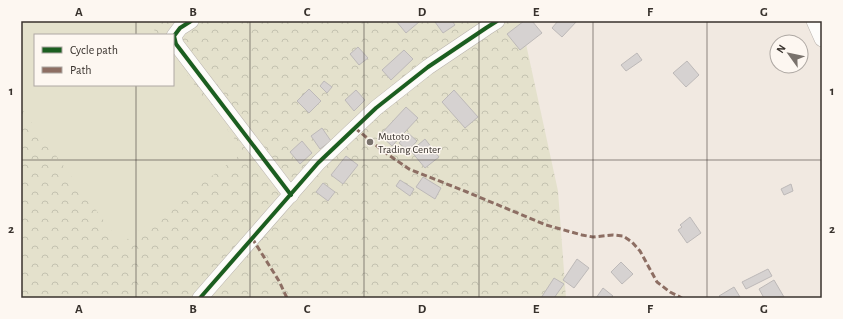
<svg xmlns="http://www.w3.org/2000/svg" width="843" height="319" font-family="'Alegreya Sans',sans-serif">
	<defs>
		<pattern id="forest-crowns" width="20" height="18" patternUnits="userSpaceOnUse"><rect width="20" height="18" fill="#e4e1cc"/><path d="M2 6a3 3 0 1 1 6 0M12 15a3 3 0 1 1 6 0" fill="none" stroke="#c4c2b0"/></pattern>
	</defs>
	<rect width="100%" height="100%" fill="#f1e9e1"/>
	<path fill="url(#forest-crowns)" fill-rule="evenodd" d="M21,21H521L558,191L566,298H21ZM35,35H173V85H35Z"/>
	<polygon fill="#e4e1cc" points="21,21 147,21 158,35 35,35 35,85 173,85 173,56 244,152 121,244 21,108"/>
	<g fill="#d6d2d1" stroke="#bdb9b8">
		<polygon points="396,21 418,21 419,22 406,33"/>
		<polygon points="437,21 452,21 455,25 443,33 435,22"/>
		<polygon points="524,21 532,21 542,33 520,50 507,34"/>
		<polygon points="558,21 577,21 562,37 552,28"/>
		<polygon points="358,47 368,58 359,65 350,54"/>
		<polygon points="404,50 413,59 391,80 382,70"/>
		<polygon points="637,53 642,60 626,71 621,65"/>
		<polygon points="687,61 699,75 686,87 673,73"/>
		<polygon points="324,81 332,87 327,93 320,86"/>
		<polygon points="309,89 321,101 309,113 297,101"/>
		<polygon points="356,90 365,100 354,111 345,100"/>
		<polygon points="454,90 478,117 465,128 442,102"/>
		<polygon points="406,107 418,118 392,146 380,135"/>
		<polygon points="322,128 331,141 320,149 311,136"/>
		<polygon points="408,133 417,141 408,151 399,143"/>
		<polygon points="425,139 439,157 425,168 411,151"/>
		<polygon points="302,141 312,153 300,164 290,152"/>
		<polygon points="346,156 358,165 343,184 331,175"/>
		<polygon points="423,177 441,188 435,199 416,187"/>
		<polygon points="400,180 414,189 410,196 396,186"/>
		<polygon points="323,183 335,192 328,201 316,192"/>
		<polygon points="791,184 793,191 784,195 781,189"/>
		<polygon points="690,217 701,233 687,243 678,230 682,227 680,225"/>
		<polygon points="577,259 589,268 574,288 563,280"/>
		<polygon points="621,262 633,274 622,284 611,272"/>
		<polygon points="768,269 772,276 746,289 742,282"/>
		<polygon points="554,278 564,284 554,298 541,298"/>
		<polygon points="774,280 784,297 764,298 759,289"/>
		<polygon points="734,287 740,297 721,298 719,296"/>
		<polygon points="603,288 613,296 611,298 596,298"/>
	</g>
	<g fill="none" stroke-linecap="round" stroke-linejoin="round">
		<g stroke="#b9b3ad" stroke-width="16">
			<g id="minor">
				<polyline points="191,21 180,28 174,36 176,44 291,195"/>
				<polyline points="814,21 822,39"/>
				<polyline points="200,298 318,163 376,108 428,67 486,28 497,21"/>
			</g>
		</g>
		<use href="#minor" stroke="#fdfcfa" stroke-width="15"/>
		<g stroke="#8d6e63" stroke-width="3" stroke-dasharray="6 3" stroke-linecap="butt">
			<polyline points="355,128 383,151 409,169 467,192 546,225 582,235 593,237 613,235 623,236 632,242 640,251 657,282 670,292 682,298"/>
			<polyline points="252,238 279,281 287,298"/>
		</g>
		<g stroke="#fdf7f1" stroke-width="6">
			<g id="cycleway">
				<polyline points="191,21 180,28 174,36 176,44 291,195"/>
				<polyline points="200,298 318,163 376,108 428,67 486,28 497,21"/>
			</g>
		</g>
		<use href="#cycleway" stroke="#1b5e20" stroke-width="4"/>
	</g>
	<path fill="none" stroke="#38322d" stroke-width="1" stroke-opacity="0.55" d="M136,21V35M250,21V298M364,21V298M479,21V298M593,21V298M707,21V298M136,85V298M21,160H822"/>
	<circle fill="#79726c" stroke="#fdf7f1" stroke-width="1.5" cx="370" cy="142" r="4"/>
	<g text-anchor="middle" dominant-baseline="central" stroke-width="3" stroke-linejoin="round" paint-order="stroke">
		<g font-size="11" fill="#38322d" stroke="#fdf7f1" text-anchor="start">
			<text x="378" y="136">Mutoto<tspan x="378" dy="13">Trading Center</tspan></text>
		</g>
	</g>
	<rect width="843" height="319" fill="none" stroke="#fdf7f1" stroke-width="44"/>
	<rect x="34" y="34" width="140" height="52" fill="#fdf7f1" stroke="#aea8a3"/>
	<rect x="42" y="47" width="20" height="6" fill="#1b5e20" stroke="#aea8a3"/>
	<text x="70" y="54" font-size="12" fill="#38322d">Cycle path</text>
	<rect x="42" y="67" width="20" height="6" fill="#8d6e63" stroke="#aea8a3"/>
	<text x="70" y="74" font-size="12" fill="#38322d">Path</text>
	<g transform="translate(789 54) rotate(303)"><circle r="19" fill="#fdf7f1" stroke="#aea8a3"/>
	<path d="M0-3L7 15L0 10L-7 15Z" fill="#79726c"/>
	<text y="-6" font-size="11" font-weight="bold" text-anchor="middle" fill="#38322d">N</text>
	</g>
	<rect x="22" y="22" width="799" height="275" fill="none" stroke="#38322d" stroke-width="1.5"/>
	<g font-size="13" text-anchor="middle" font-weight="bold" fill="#38322d">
		<text x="79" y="16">A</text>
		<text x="193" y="16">B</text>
		<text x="307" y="16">C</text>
		<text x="422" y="16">D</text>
		<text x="536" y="16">E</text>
		<text x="650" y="16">F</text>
		<text x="764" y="16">G</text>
		<text x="11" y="95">1</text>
		<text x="832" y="95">1</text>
		<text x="11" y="233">2</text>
		<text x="832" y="233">2</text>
		<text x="79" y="313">A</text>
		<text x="193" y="313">B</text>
		<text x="307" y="313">C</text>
		<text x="422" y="313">D</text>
		<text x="536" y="313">E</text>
		<text x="650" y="313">F</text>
		<text x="764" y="313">G</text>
	</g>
</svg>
